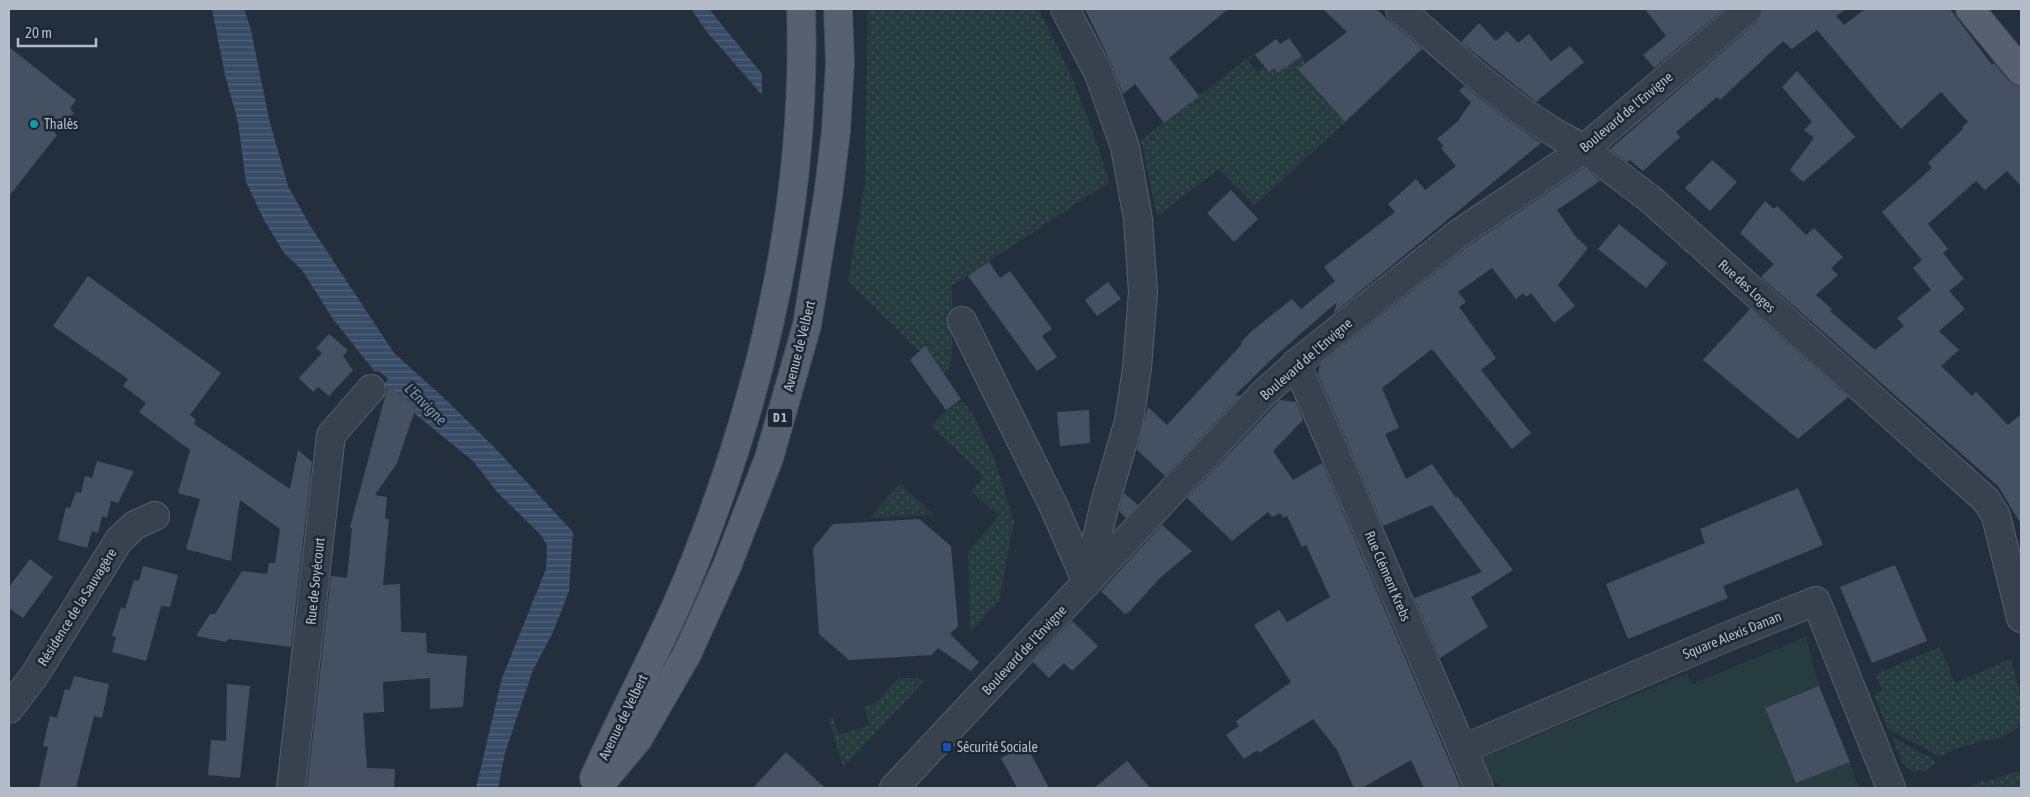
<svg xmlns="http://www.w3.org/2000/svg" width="2030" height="797" font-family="'Asap Condensed',sans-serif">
	<defs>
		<pattern id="grass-dots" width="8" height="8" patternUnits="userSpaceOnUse" patternTransform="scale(1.25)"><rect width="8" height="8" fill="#263c3f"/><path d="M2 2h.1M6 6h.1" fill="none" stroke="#435659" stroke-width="1.8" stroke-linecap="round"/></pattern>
		<pattern id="water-rules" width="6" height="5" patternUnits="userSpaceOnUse" patternTransform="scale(1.25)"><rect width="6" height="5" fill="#394c67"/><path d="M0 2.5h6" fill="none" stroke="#53647b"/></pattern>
	</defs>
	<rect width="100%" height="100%" fill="#242f3e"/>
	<g fill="url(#grass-dots)">
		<path d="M868,9H1038C1069,64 1091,122 1109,182L952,286V356L949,367L944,374L925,346L919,351L848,281L865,183Z"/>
		<polygon points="1260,49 1261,51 1248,60 1257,72 1265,67 1274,68 1277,73 1302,56 1313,76 1308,79 1345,122 1255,205 1219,169 1157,216 1141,140"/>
		<polygon points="964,402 973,414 994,458 1014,521 999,601 970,632 968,551 999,516 971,491 984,476 931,426 952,404"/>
		<polygon points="900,484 934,515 869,518"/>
		<polygon points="1940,647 1955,683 2011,659 2021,698 2021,721 2017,728 2007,735 1957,748 1941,757 1888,729 1874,695 1882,691 1876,674"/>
		<polygon points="898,678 917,678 924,681 843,767 829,719 833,716 839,735 870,725 864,707 876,703"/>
		<polygon points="1892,737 1931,758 1936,762 1925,771 1911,771 1903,764"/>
		<polygon points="2017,772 2021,772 2021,788 1971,788 1975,784"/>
	</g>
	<polygon fill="#263c3f" points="1806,637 1819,686 1765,709 1796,783 1850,762 1859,788 1501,788 1499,784 1490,780 1481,758 1687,673 1692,684"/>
	<g fill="url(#water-rules)">
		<polygon points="212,9 244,9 250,26 270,123 288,186 311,227 394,353 444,398 495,448 573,532 569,591 553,632 533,670 505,753 498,788 476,788 502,678 546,569 547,545 540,534 498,493 473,461 414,413 416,407 388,386 387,388 384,385 388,379 379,371 375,372 333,319 302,270 284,253 264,220 246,182 238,122 225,75"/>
		<polygon points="691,9 709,9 762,74 762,95 707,32"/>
	</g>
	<g fill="#455162">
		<polygon points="1085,9 1228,9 1169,58 1199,96 1164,123 1135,84 1123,94 1113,67"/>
		<polygon points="1323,9 1376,9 1422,49 1345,122 1298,69 1347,32"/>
		<polygon points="1645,9 1724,9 1654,68 1643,55 1666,36"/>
		<polygon points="1763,9 1846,9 1836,16 1844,25 1865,9 1950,9 1992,65 1994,63 2009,81 2015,85 2021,86 2021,186 2007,171 1985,190 1976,181 1928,224 1948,249 1943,253 1964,279 1949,291 1965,309 1939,331 1959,350 1941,366 1972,396 1976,392 2008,425 2021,414 2021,524 1998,486 1761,277 1774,264 1740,233 1765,201 1774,209 1777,206 1806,235 1814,228 1843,257 1831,268 1838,275 1816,295 1832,309 1830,311 1875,350 1904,326 1897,318 1931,290 1913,268 1922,260 1882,212 1932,168 1928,163 1963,129 1962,127 1968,122 1941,92 1901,129 1817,30 1792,49 1783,41 1720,100 1717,97 1676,132 1680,137 1643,171 1630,160 1627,162 1610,149 1758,21 1762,15"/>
		<polygon points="1479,23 1496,41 1507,31 1518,43 1529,34 1551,61 1570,46 1584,62 1536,102 1461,42"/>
		<polygon points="1289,38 1302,56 1277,73 1274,68 1269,72 1255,55 1276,39 1280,44"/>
		<polygon points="9,47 76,100 70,109 74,113 54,132 57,135 9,196"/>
		<polygon points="1797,71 1855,137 1803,182 1790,170 1814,138 1804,130 1812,122 1782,87"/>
		<polygon points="1464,86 1510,122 1541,143 1334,313 1337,302 1274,357 1235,395 1240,396 1165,476 1137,450 1148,407 1167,425 1242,344 1241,342 1253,330 1292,299 1301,309 1335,281 1324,267 1395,212 1388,204 1416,179 1425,190 1456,166 1441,148 1444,146 1437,139 1457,122 1471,102 1459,91"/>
		<polygon points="1712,160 1737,182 1710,211 1685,188"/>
		<polygon points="1584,168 1600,181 1557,210 1576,237 1588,248 1558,285 1575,306 1554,323 1531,293 1526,297 1523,293 1516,299 1492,268 1458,292 1466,302 1459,307 1496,358 1481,370 1531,433 1512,449 1432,349 1382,388 1399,428 1385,434 1406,479 1432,464 1456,498 1457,496 1513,570 1471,597 1488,627 1440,658 1414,598 1482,572 1432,505 1383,526 1318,374 1320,364 1467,247"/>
		<polygon points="1231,190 1258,219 1234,242 1207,213"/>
		<polygon points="1619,224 1667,263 1646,288 1598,249"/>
		<polygon points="989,262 1000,278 1010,271 1052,329 1042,336 1057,357 1037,371 968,276"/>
		<polygon points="88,276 221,373 190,415 196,420 194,424 290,489 298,450 312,462 291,647 228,639 226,642 196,636 210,614 215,614 242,571 267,574 269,563 275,563 280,529 240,500 231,561 186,549 200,499 178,493 190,450 139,412 146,403 123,386 128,379 53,326"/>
		<polygon points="1108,282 1121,299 1097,316 1085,300"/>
		<polygon points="1750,309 1848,397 1798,439 1703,360"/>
		<polygon points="329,334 348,350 343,356 353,370 329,396 318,387 313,392 299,378 322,353 316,348"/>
		<polygon points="925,346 961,399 946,410 910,360"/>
		<polygon points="388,386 416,407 397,463 375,495 387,497 385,519 389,519 383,585 400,584 401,632 426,633 427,653 467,656 463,707 430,709 430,678 383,682 384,712 363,713 367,768 395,769 394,788 307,788 331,576 347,578 352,528 350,527"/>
		<polygon points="1280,400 1296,402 1303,420 1273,451 1293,480 1322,463 1461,788 1424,788 1411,760 1362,788 1354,788 1337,750 1313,719 1259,753 1258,750 1244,759 1226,735 1239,726 1236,721 1291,682 1254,625 1279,610 1287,622 1330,597 1306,545 1302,547 1287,516 1283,518 1280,513 1272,517 1268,512 1232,541 1187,498"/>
		<polygon points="1089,410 1090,443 1060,446 1057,412"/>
		<polygon points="97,461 134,471 118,503 111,501 107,518 102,516 98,533 92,531 87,548 58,540 66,507 70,508 76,492 81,493 85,476 92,478"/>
		<polygon points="1798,488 1823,545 1723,586 1728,598 1628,639 1606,584 1705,543 1700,529"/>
		<polygon points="1124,493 1138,505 1126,518 1119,511"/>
		<polygon points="919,519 951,546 958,626 950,634 979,662 971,671 938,648 932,655 849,660 819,634 813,548 833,524"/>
		<polygon points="1162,525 1192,551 1161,577 1130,611 1125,614 1101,591"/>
		<polygon points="30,559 53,577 23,618 9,608 9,587"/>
		<polygon points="1895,565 1927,641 1872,663 1840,587"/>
		<polygon points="143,566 178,575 170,607 161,606 146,661 112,652 116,637 112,636 121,607 125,609 134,580 139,581"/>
		<polygon points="1072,621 1098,646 1072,671 1064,663 1049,678 1033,662"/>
		<polygon points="74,676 109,684 102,718 94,716 76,788 39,788 48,747 43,746 50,716 57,718 65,689 70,690"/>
		<polygon points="227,684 250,686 240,778 208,775 211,740 226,741"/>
		<polygon points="1819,686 1850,762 1796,783 1765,708"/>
		<polygon points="1026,745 1049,788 1017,788 1001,758"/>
		<polygon points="786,752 825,788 753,788"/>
		<polygon points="1127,761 1150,788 1094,788"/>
	</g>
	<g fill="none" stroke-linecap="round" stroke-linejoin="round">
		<g stroke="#565f6c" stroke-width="30">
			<g id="minor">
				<polyline points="1065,9 1099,74 1125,147 1138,219 1143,292 1137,368 1129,421 1105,503 1087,581"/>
				<polyline points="1400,9 1473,73 1520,110 1555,133 1584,149 1649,198 1986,500 1996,516 2021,618"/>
				<polyline points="962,321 1054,507 1087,583"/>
				<polyline points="1296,363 1479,788"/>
				<polyline points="9,709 34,676 119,540 135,525 155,516"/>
				<polyline points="1463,749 1731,635 1816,601 1891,788"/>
				<polyline points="291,788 331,435 371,389"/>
				<polyline points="894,788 1264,393 1303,358 1458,234 1584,149 1748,9"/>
			</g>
		</g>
		<g stroke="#414a57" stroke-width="30">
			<g id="major">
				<polyline points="1970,9 2021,71"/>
				<path d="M594,778C629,700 671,626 701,546C767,374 807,194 801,9"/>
				<polyline points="597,788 638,739 687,654 727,566 769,458 807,325 828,196 836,131 840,63 838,9"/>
			</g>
		</g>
		<use href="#minor" stroke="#38414e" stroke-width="28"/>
		<use href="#major" stroke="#56606e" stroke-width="28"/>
	</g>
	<circle fill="#0f9aa8" stroke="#1d2633" stroke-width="2" cx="34" cy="124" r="5"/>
	<rect fill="#1a4fb4" stroke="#1d2633" stroke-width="2" x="942" y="742" width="10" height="10" rx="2.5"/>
	<g text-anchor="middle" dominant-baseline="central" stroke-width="5" stroke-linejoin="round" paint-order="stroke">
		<rect fill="#1d2633" stroke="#878f9c" stroke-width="1" x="767.5" y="408.5" width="25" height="19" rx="4"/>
		<g font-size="12" font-weight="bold" fill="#b4bcc9">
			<text x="780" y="418">D 1</text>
		</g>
		<g font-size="14" fill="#b4bcc9" stroke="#1d2633">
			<text transform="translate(1626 112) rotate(-40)">Boulevard de l'Envigne</text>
			<text transform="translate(1747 286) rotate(42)">Rue des Loges</text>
			<text transform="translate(799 346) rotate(-76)">Avenue de Velbert</text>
			<text transform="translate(1306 359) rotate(-41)">Boulevard de l'Envigne</text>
			<text transform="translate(1388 576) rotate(67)">Rue Clément Krebs</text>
			<text transform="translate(315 581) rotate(-84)">Rue de Soyécourt</text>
			<text transform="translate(77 607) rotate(-58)">Résidence de la Sauvagère</text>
			<text transform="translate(1732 635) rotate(-22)">Square Alexis Danan</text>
			<text transform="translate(1024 650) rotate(-47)">Boulevard de l'Envigne</text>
			<text transform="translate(623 717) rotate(-64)">Avenue de Velbert</text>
		</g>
		<g font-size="14" fill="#b4bcc9" stroke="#1d2633" text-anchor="start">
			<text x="44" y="124">Thalès</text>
			<text x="957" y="747">Sécurité Sociale</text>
		</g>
		<g font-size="15" font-style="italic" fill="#7c92b1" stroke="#1d2633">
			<text transform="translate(426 404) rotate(45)">L'Envigne</text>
		</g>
	</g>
	<rect width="2030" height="797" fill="none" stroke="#b4bcc9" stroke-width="20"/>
	<path d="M18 38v8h78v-8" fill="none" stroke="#b4bcc9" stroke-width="2.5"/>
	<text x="25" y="38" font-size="15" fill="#b4bcc9" stroke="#1d2633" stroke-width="4" paint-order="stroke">20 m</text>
</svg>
